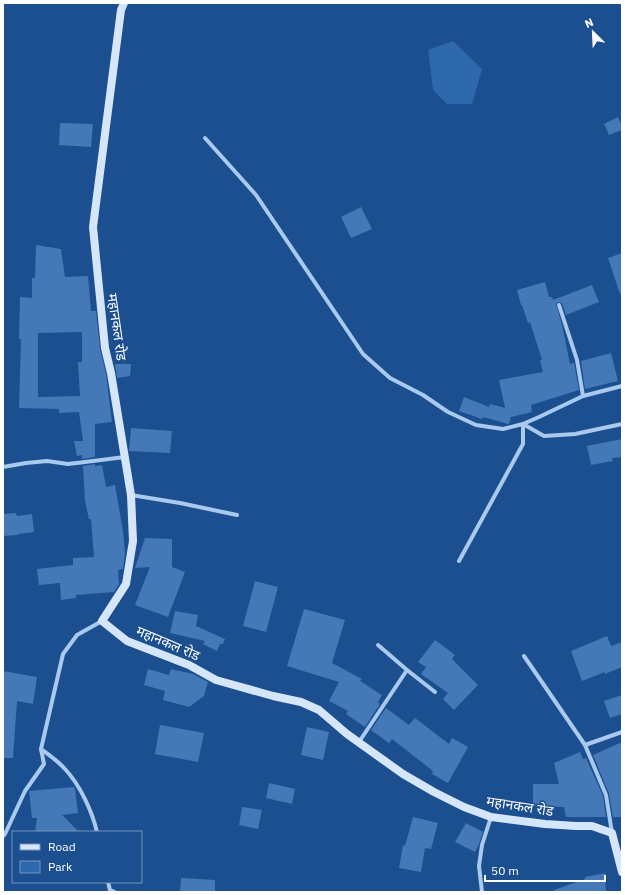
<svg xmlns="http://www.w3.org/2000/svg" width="625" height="895" font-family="'IBM Plex Sans','Noto Sans Devanagari',sans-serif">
	<rect width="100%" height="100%" fill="#1b4f8f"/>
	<polygon fill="#2e69ad" points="453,41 482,69 472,104 447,104 433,90 428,50"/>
	<g fill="#4478b7" fill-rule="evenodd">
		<polygon points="618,117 622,126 622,130 609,135 604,124"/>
		<polygon points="60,123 93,124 91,147 59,145"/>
		<polygon points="361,207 372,229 351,238 341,217"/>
		<path d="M36,245L61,249L65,277L88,276L91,311H96L100,349L106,374L112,422L95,424V457L82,459V455L77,456L74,441H83L79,412L59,413V409L19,408L21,339H19L20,297L32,298V278H35ZM82,332V362H78L80,396L38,397V333Z"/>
		<polygon points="622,253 622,294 620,294 608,258"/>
		<polygon points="545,282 549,297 552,297 553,300 592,285 599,302 566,315 562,303 558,302 556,304 562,325 570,364 574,363 579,390 531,405 532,412 511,417 509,424 508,424 483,417 482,419 459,411 464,397 489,407 490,404 505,408 499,380 543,372 540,360 542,360 530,322 528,323 522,305 521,305 517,290"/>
		<polygon points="611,353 618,381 585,389 581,361"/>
		<polygon points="115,364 131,364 130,376 117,378"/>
		<polygon points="131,428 172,431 170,453 129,451"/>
		<polygon points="622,439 622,457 612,458 613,461 591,465 587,446"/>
		<polygon points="95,464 95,466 102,465 106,487 115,485 123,531 125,554 123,569 118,570 119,584 114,592 76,595 76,598 61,600 60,583 39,585 37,569 73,565 73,558 94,557 91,519 89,519 85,501 83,466"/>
		<polygon points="16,513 17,516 32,514 34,532 18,534 18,535 3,536 3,514"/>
		<polygon points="145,538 172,539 172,567 185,572 168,617 135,605 150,567 135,568"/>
		<polygon points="255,581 278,587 266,632 243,626"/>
		<polygon points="304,609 345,620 332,663 362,679 360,681 382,695 378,702 380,704 365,727 346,714 348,711 329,701 339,682 287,666"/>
		<polygon points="175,611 198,615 196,626 225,639 223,644 220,644 217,651 203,644 205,641 170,633"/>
		<polygon points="607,636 611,646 622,642 622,667 605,674 605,672 582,681 571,651"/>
		<polygon points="435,640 455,655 452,659 478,685 454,710 443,699 448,693 421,674 426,667 418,662"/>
		<polygon points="148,669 169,675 171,669 193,674 208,682 204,696 189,707 163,700 165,691 144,685"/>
		<polygon points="3,671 37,677 33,704 17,701 13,758 3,758"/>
		<polygon points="622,695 622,714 610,718 604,701"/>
		<polygon points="386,708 409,725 415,718 449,744 452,738 468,747 448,783 432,774 433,771 392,739 389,743 371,730"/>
		<polygon points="160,725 204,733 198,762 155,754"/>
		<polygon points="307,727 329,732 323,760 301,755"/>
		<polygon points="622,742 622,817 613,817 609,794 593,755"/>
		<polygon points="580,752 583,759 586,758 603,796 606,817 566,817 564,807 533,806 533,784 559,784 554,763"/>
		<polygon points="269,783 295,789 292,804 266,798"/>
		<polygon points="74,787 75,789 78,813 62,815 79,832 35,832 37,818 32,818 29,791"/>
		<polygon points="242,807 262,810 258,829 239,825"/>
		<polygon points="413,817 438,823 431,849 425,848 421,872 399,868 403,845 405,846"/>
		<polygon points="466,823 483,832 479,844 475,852 455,842"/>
		<polygon points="605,873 606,892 555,892 554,890 585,879 585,877"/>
		<polygon points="181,878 215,880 215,892 180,892"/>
	</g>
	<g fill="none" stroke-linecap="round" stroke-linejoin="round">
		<g stroke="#a9c9ee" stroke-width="4">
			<polyline points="205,138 256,195 363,354 390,378 423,395 448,412 476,425 503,429 523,424 539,417 583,396 622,386"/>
			<polyline points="559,305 577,360 583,396"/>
			<polyline points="3,467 26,463 47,461 68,464 85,462 125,457"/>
			<polyline points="131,495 180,503 237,515"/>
			<polyline points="459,561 523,444 523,424 544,436 575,434 622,424"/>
			<polyline points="378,645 407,670 435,692"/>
			<polyline points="524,656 585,745 606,795 612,833"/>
			<polyline points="359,742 407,670"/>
			<polyline points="585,745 622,732"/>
			<path d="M41,749C49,755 58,761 65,769C80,785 92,811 97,832"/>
			<polyline points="3,836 5,834 25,791 44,764 41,749 63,654 77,635 102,621"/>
			<polyline points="108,882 110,890 115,892"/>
			<polyline points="482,892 479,866 482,845 491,817"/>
		</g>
		<polyline stroke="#d6e6fa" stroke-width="8" points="124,3 121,10 93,227 105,348 111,373 131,495 133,541 126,584 102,621 127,641 189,665 216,680 273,696 301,702 319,710 347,734 403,774 434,792 464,807 491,817 545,824 576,826 592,826 612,833 622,872"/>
	</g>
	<g text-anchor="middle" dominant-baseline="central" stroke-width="3" stroke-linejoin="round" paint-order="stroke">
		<g font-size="14" fill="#fff" stroke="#1b4f8f">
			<text transform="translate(117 327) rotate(82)">महानकल रोड</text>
			<text transform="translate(168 643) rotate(23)">महानकल रोड</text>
			<text transform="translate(520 806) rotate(9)">महानकल रोड</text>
		</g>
	</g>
	<rect width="625" height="895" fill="none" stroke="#ffffff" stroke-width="8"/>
	<rect x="12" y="831" width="130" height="52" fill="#1b4f8f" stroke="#7695bc"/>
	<rect x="20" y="844" width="20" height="6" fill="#d6e6fa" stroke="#7695bc"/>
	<text x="48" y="851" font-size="12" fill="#ffffff">Road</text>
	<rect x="20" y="861" width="20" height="12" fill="#2e69ad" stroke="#7695bc"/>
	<text x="48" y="871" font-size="12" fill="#ffffff">Park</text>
	<g transform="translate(593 32) rotate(336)" stroke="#1b4f8f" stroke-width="3" paint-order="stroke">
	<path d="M0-3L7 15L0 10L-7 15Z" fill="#ffffff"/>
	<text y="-6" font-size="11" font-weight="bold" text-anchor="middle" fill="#ffffff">N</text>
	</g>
	<path d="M485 875v6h120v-6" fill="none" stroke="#ffffff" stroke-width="2"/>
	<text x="491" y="875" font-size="12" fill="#ffffff" stroke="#1b4f8f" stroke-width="3" paint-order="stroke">50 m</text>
</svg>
